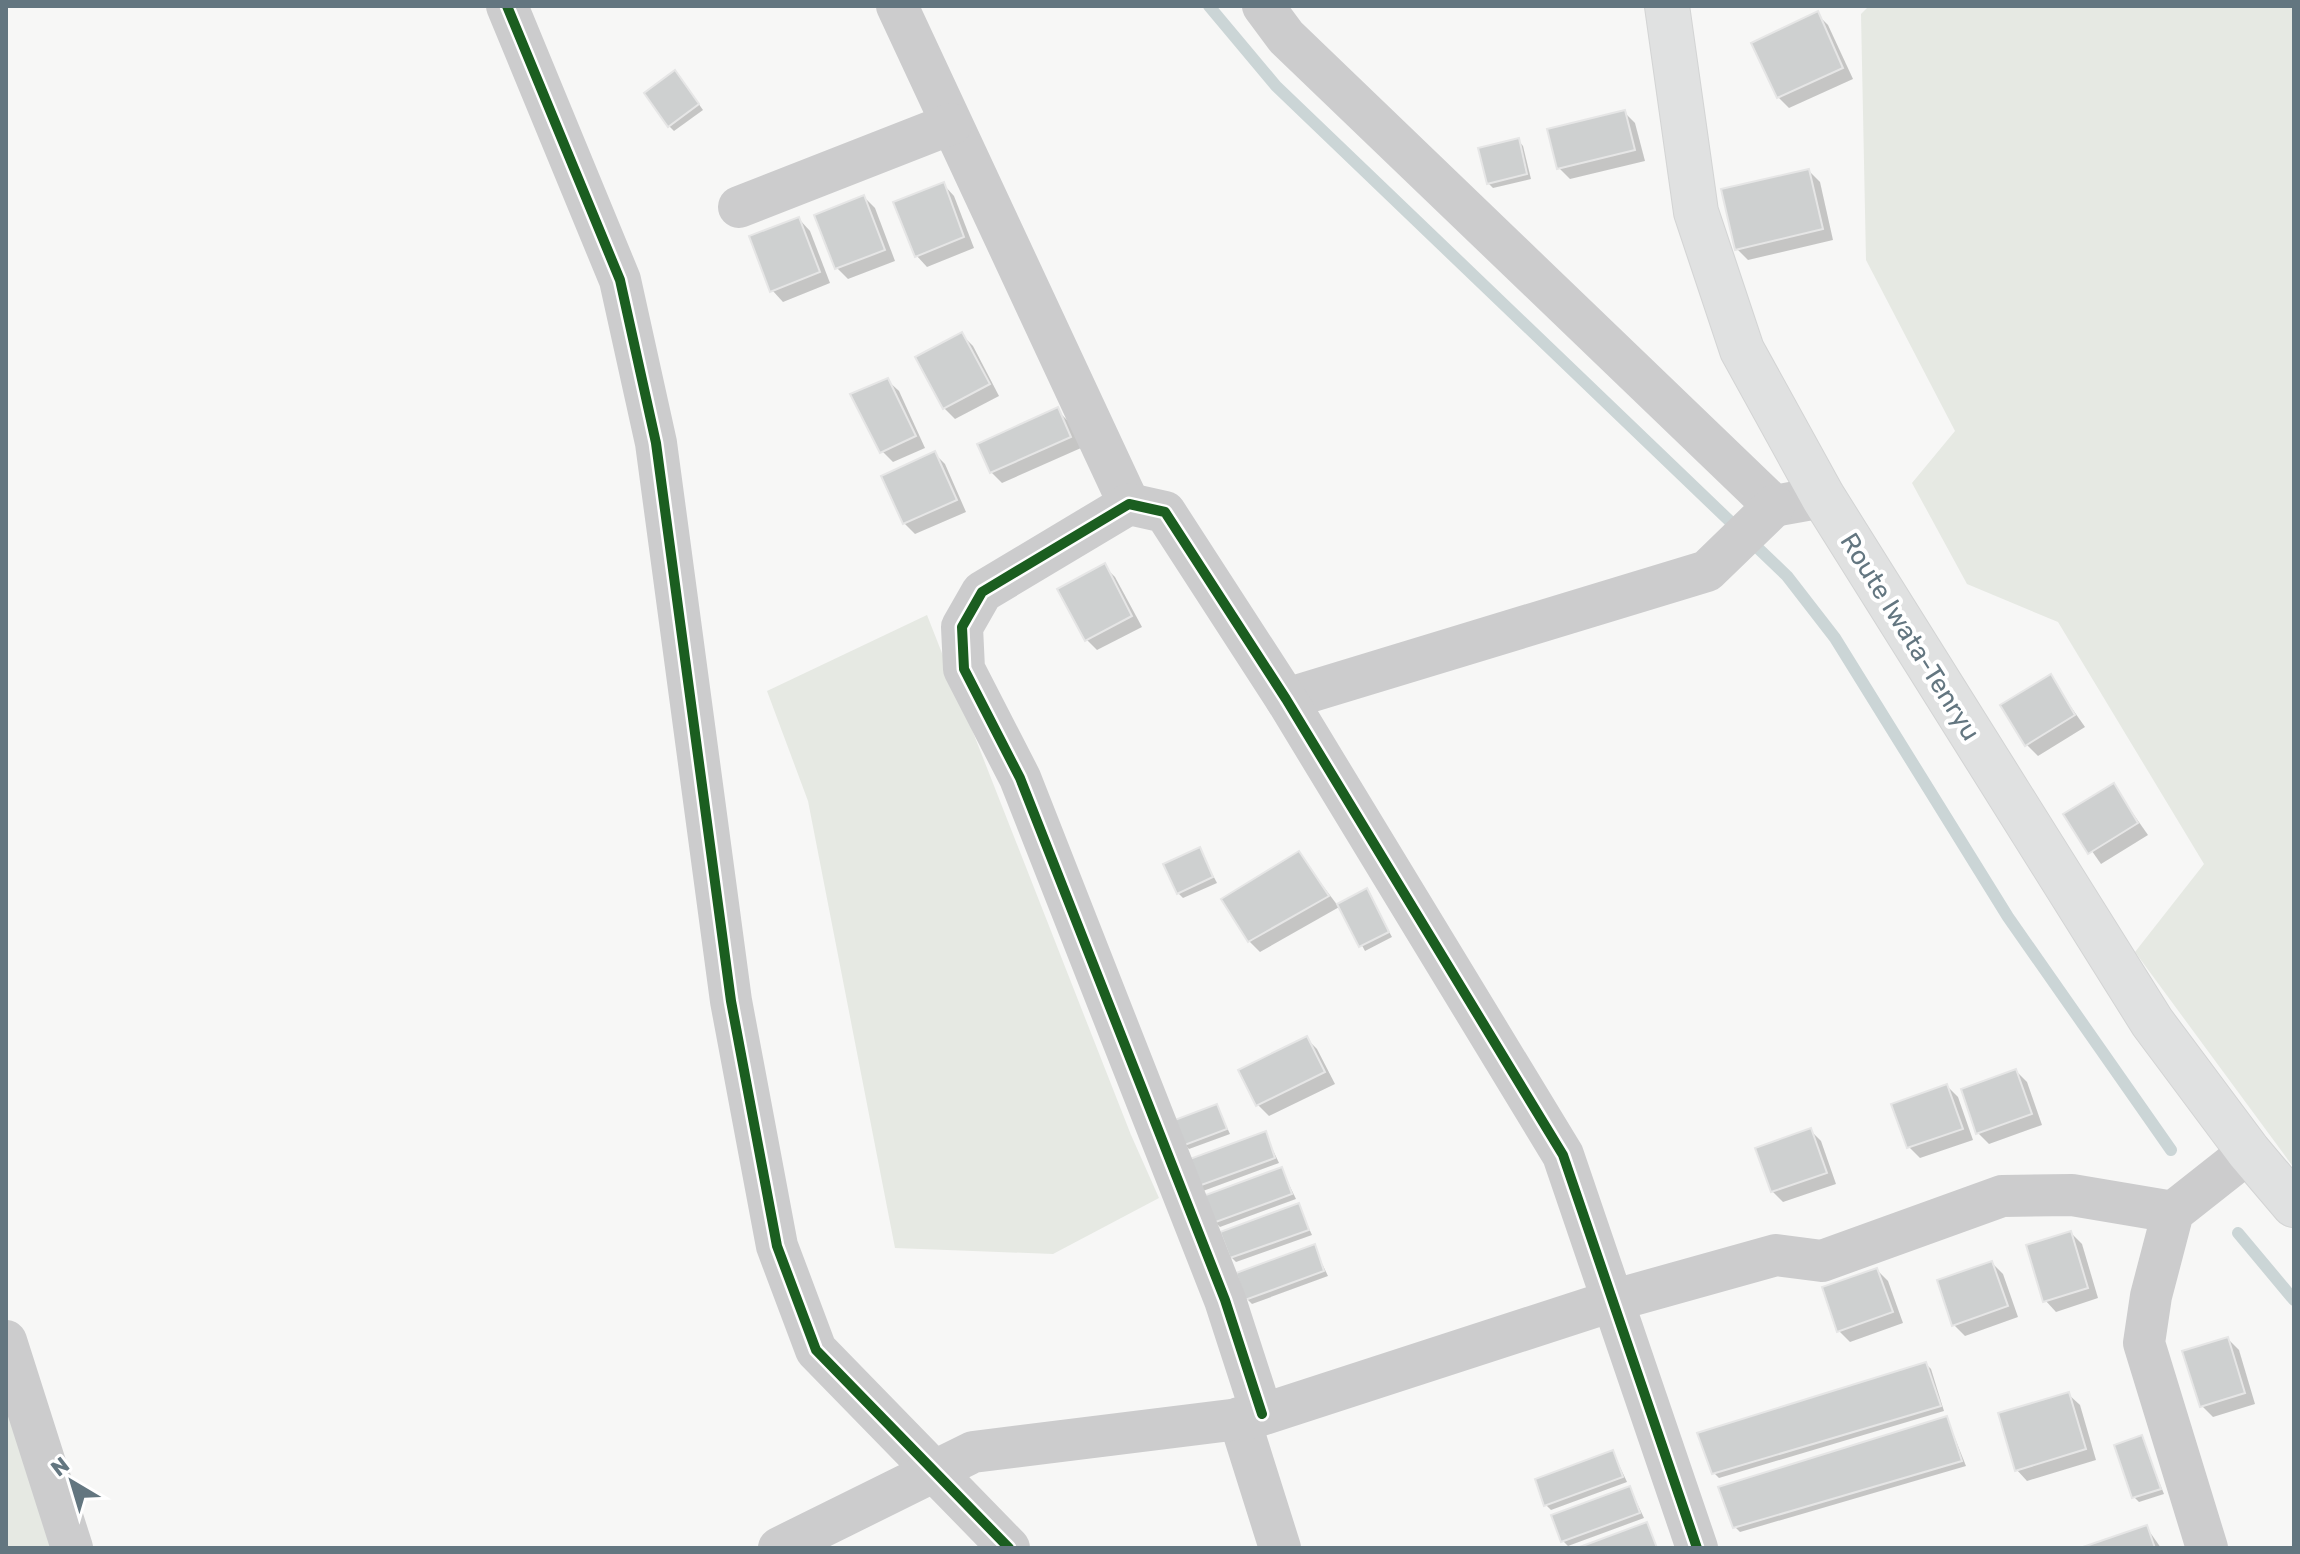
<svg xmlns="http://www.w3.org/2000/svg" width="2300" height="1554" font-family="Rubik,sans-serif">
	<rect width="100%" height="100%" fill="#f7f7f6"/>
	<g fill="#e6e9e3">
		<polygon points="1869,6 2294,6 2294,1168 2135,952 2204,864 2058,622 1967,584 1912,483 1955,431 1866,260 1861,14"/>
		<polygon points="927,615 1131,1135 1159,1198 1053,1254 895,1248 808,801 767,691"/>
		<polygon points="6,1381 58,1548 6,1548"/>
	</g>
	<g fill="#0003">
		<polygon points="1817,14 1828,25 1853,79 1789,108 1778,97"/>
		<polygon points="680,78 703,110 674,131 669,126"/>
		<polygon points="1624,112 1635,123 1645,161 1570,179 1559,168"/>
		<polygon points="1518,140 1523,146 1531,179 1493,188 1488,183"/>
		<polygon points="1809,171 1820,182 1833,240 1748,260 1737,249"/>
		<polygon points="943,184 954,196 974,248 927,267 916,255"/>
		<polygon points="864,197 875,208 895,261 848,279 837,268"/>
		<polygon points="799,219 810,231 830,283 783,302 772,290"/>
		<polygon points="962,335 973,346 999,396 955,419 944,408"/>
		<polygon points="887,380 899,391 925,448 893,462 882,451"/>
		<polygon points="1057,410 1068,421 1081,448 1002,483 991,472"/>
		<polygon points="934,453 945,464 966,512 915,534 904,523"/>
		<polygon points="1104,566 1115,577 1142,627 1097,650 1086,639"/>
		<polygon points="2050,677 2085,727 2038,756 2027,745"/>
		<polygon points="2113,785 2148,835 2101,864 2066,814"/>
		<polygon points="1199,849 1217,883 1183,898 1178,893"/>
		<polygon points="1299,854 1338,906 1367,891 1392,937 1365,951 1341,906 1260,952 1249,941"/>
		<polygon points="1306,1038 1317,1049 1335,1084 1269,1116 1258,1105 1241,1071"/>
		<polygon points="2016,1071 2027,1082 2042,1125 1989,1144 1978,1133"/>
		<polygon points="1947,1086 1958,1097 1973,1140 1920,1158 1909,1147"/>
		<polygon points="1217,1106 1230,1134 1189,1149 1184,1144"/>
		<polygon points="1810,1130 1821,1141 1836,1184 1783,1202 1772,1191"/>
		<polygon points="1265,1133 1279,1163 1203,1191 1198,1186"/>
		<polygon points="1282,1170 1296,1199 1220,1227 1215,1222"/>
		<polygon points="1298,1205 1312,1235 1236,1262 1231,1257"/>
		<polygon points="2071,1233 2082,1244 2098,1298 2056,1312 2045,1300"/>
		<polygon points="1314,1247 1328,1276 1252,1304 1247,1299"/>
		<polygon points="1992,1263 2003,1274 2018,1317 1965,1336 1954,1325"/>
		<polygon points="1877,1270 1888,1281 1903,1323 1850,1342 1839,1331"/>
		<polygon points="2228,1339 2239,1350 2255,1404 2213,1417 2202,1406"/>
		<polygon points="1926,1364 1931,1369 1944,1411 1719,1478 1714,1473"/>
		<polygon points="2068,1394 2080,1405 2096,1460 2027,1481 2016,1469"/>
		<polygon points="1947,1418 1966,1466 1740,1532 1735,1527"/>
		<polygon points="2141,1437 2164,1494 2139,1502 2134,1497"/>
		<polygon points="1613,1452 1627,1482 1551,1510 1546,1505 1537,1480"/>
		<polygon points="1630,1488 1644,1518 1568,1546 1563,1541"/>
		<polygon points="2147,1528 2161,1548 2087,1548"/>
	</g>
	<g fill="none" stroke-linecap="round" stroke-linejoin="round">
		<g stroke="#cbd5d6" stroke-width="12">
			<polyline points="1209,6 1276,86 1787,576 1835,638 2008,917 2171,1150"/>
			<polyline points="2238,1233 2294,1300"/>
		</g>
	</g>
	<g fill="#ced0d0" stroke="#e6e6e6" stroke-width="2">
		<polygon points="1818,11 1843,68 1777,98 1751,43"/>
		<polygon points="675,70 699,104 668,127 644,93"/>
		<polygon points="1625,110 1635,150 1557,169 1547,129"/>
		<polygon points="1519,138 1527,174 1487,184 1478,148"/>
		<polygon points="1809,169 1823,229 1735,250 1721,189"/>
		<polygon points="944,182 964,237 915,257 893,202"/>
		<polygon points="864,195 885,250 835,269 814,215"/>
		<polygon points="799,217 820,272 770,292 749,236"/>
		<polygon points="962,332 990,384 943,409 915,357"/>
		<polygon points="888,378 916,436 880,453 850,394"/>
		<polygon points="1058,407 1071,437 990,473 977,444"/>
		<polygon points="935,451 957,500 903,524 881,476"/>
		<polygon points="1105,563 1132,616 1085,641 1057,589"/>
		<polygon points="2051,674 2075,715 2025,746 2000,705"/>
		<polygon points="2114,783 2138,823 2088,854 2063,814"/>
		<polygon points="1200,847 1213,877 1177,894 1163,864"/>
		<polygon points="1299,851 1329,896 1248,942 1221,899"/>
		<polygon points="1367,888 1389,932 1359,947 1337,904"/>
		<polygon points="1307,1036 1325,1072 1256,1106 1238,1070"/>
		<polygon points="2016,1069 2032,1114 1976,1134 1961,1089"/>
		<polygon points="1947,1084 1963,1129 1907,1148 1891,1104"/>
		<polygon points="1217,1104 1227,1129 1182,1146 1172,1121"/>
		<polygon points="1811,1128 1827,1173 1771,1192 1755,1148"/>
		<polygon points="1266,1131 1275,1158 1196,1187 1187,1160"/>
		<polygon points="1282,1167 1292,1194 1213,1223 1203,1196"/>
		<polygon points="1299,1203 1309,1230 1230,1258 1220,1232"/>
		<polygon points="2071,1231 2088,1288 2043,1302 2026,1245"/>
		<polygon points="1315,1244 1324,1271 1245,1300 1236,1273"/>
		<polygon points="1992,1261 2008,1306 1952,1326 1937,1280"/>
		<polygon points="1877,1268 1893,1312 1837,1332 1822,1287"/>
		<polygon points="2228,1337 2245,1393 2200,1407 2182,1351"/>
		<polygon points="1926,1362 1941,1406 1712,1474 1697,1433"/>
		<polygon points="2069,1392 2086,1449 2015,1471 1998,1413"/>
		<polygon points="1947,1416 1962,1461 1733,1528 1718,1487"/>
		<polygon points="2142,1435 2161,1489 2132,1498 2114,1445"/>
		<polygon points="1613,1450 1623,1477 1544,1506 1535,1479"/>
		<polygon points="1630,1486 1640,1513 1561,1542 1551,1515"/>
		<polygon points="1647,1522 1657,1548 1577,1548"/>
		<polygon points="2147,1525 2155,1548 2080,1548"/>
	</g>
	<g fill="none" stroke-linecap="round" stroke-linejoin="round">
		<g stroke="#d3d4d4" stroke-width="46">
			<polyline id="primary" points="1667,6 1696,212 1742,350 1823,497 2152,1022 2249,1152 2294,1205"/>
		</g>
		<g stroke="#cccccd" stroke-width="42">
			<polyline points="507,6 620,280 656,443 731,1001 777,1246 816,1350 1009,1548"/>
			<polyline points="897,6 1129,504"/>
			<polyline points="1263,6 1286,37 1774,506 1823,497"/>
			<polyline points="739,207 951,124"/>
			<polyline points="1286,699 1707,571 1774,506"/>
			<polyline points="6,1341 72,1548"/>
			<polyline points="1262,1414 1225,1300 1020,778 964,669 962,627 982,592 1129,504 1165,512 1286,699 1563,1155 1697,1548"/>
			<polyline points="1239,1418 1280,1548"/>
			<polyline points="779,1548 973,1452 1255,1417 1615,1300 1776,1255 1822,1261 2002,1196 2072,1195 2173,1212"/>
			<polyline points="2207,1548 2144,1343 2151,1296 2173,1212 2249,1152"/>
		</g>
		<use href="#primary" stroke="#e0e1e1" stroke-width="44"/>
		<g stroke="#fff" stroke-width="15">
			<g id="cycleway">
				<polyline points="507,6 620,280 656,443 731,1001 777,1246 816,1350 1009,1548"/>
				<polyline points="1262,1414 1225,1300 1020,778 964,669 962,627 982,592 1129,504 1165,512 1286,699 1563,1155 1697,1548"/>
			</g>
		</g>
		<use href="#cycleway" stroke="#1b5e20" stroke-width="10"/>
	</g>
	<g text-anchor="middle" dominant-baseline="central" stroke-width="8" stroke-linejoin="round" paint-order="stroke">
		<g font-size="26" fill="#637680" stroke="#fff">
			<text transform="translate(1910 637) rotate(58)">Route Iwata-Tenryu</text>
		</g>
	</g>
	<rect width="2300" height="1554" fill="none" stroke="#637680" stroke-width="16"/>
	<g transform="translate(72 1482) rotate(322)" stroke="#ffffff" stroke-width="6" paint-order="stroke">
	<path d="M0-6L14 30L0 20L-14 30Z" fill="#637680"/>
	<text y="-12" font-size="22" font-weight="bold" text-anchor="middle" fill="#637680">N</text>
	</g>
</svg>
